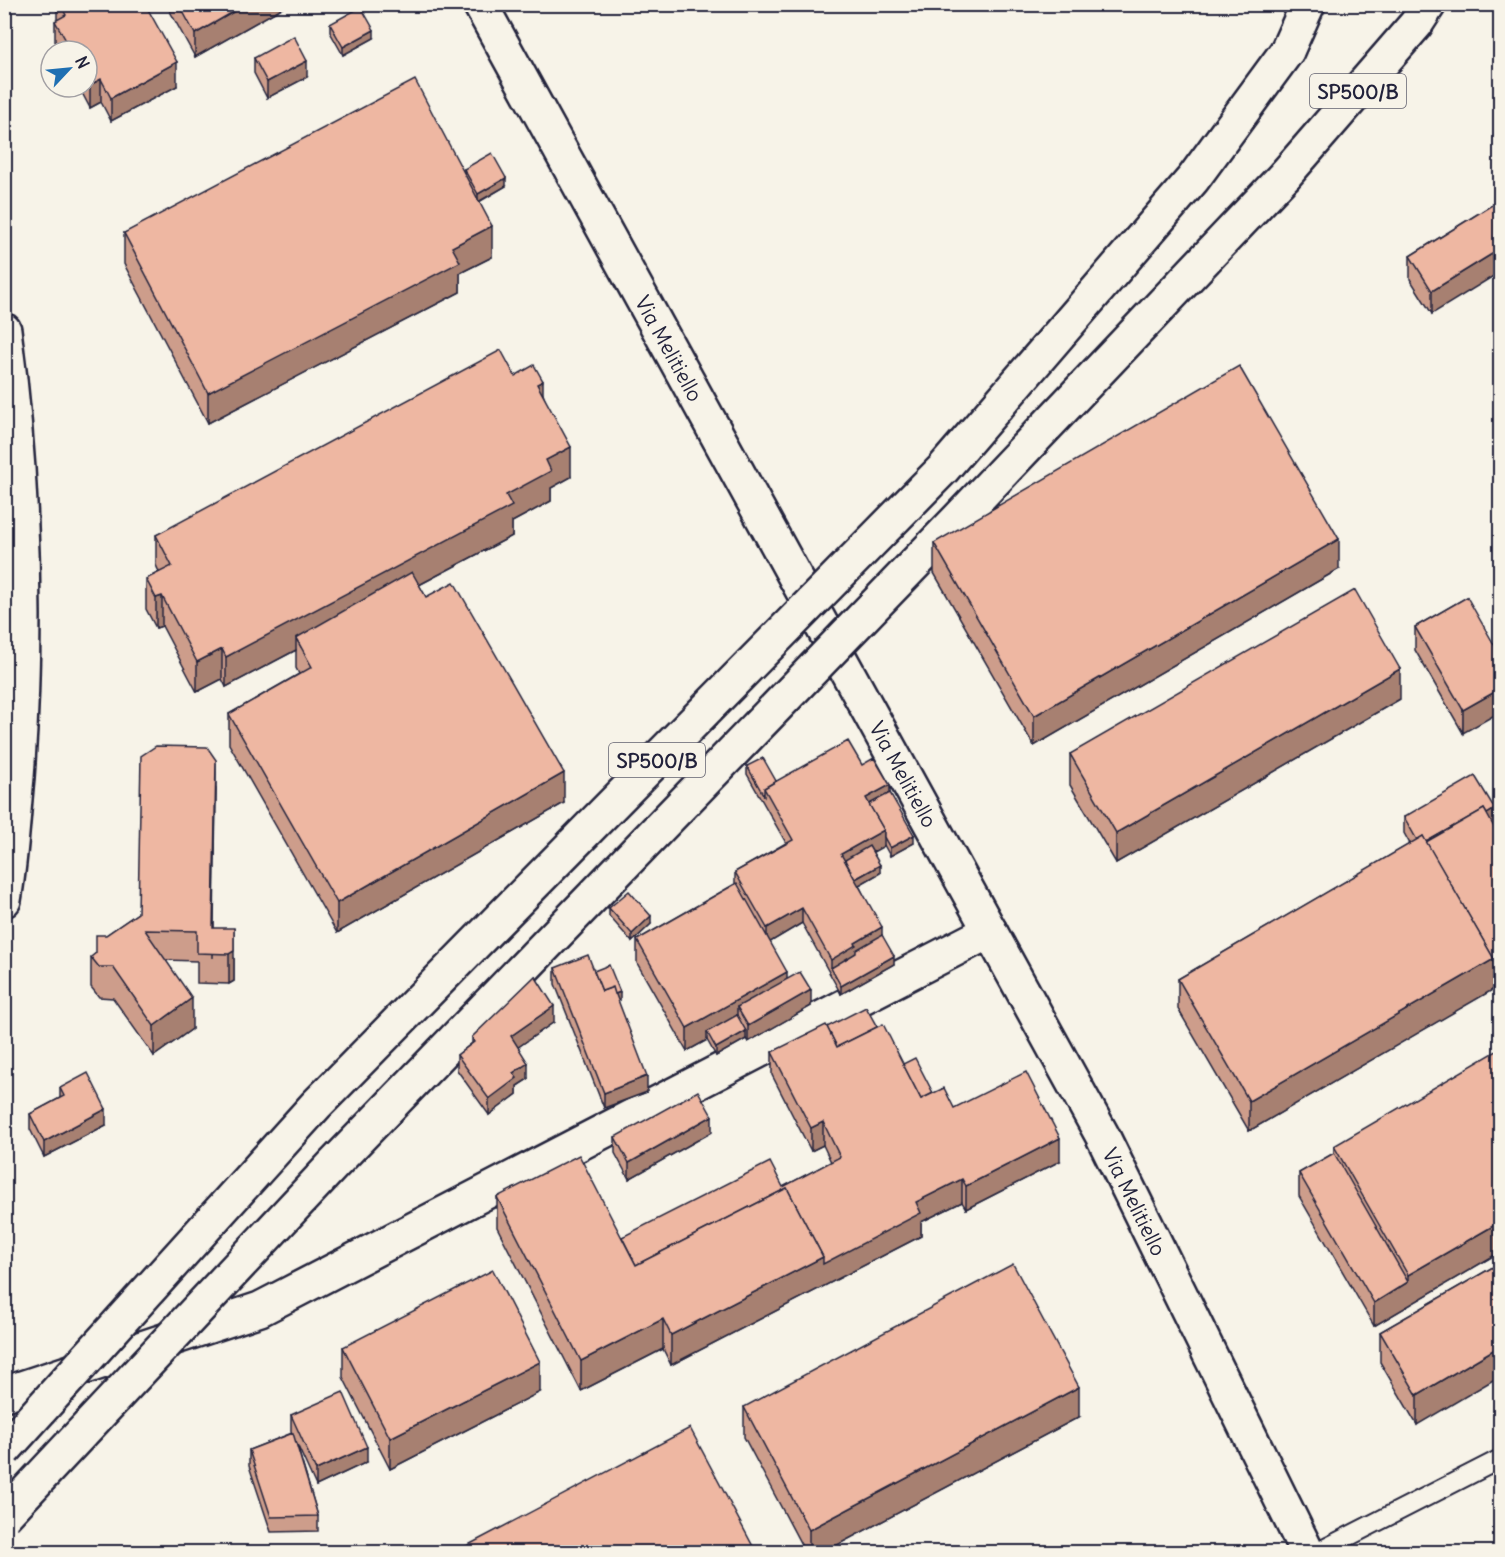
<svg xmlns="http://www.w3.org/2000/svg" width="1505" height="1557" font-family="Delius,sans-serif">
	<rect width="100%" height="100%" fill="#f7f3e8"/>
	<filter id="ink" filterUnits="userSpaceOnUse"><feTurbulence type="fractalNoise" baseFrequency=".0167" numOctaves="2"/><feDisplacementMap in="SourceGraphic" scale="12" xChannelSelector="R" yChannelSelector="G"/><feConvolveMatrix kernelMatrix="1 2 1 2 8 2 1 2 1" color-interpolation-filters="sRGB"/></filter>
	<g filter="url(#ink)">
		<g fill="none" stroke-linecap="round" stroke-linejoin="round">
			<g stroke="#22223b" stroke-width="22">
				<polyline id="lane" points="1318,1552 1500,1459"/>
			</g>
			<g stroke="#22223b" stroke-width="38">
				<polyline id="street" points="4,1394 260,1309 990,931"/>
			</g>
			<g stroke="#22223b" stroke-width="38">
				<g id="secondary">
					<path id="s1" d="M480,4L1102,1135L1307,1552"/>
				</g>
			</g>
			<g stroke="#22223b" stroke-width="38">
				<g id="highway">
					<polyline points="1287,51 1308,4"/>
					<polyline points="1285,175 1416,24 1429,4"/>
					<path d="M4,330C24,479 28,627 17,777C13,818 11,859 4,900"/>
				</g>
			</g>
			<use href="#lane" stroke="#f7f3e8" stroke-width="18"/>
			<use href="#street" stroke="#f7f3e8" stroke-width="33"/>
			<use href="#secondary" stroke="#f7f3e8" stroke-width="33"/>
			<use href="#highway" stroke="#f7f3e8" stroke-width="33"/>
			<g stroke="#22223b" stroke-width="38" stroke-linecap="butt">
				<g id="highway-bridge">
					<polyline points="4,1450 316,1105 943,469 1193,179 1287,51"/>
					<polyline points="4,1516 334,1164 959,518 1285,175"/>
				</g>
			</g>
			<use href="#highway-bridge" stroke="#f7f3e8" stroke-width="33"/>
		</g>
		<g fill="#cd9d8b" stroke="#22223b" stroke-width="1.5">
			<polygon points="57,4 145,4 177,86 111,121 101,102 90,108 79,87 87,87 87,51 59,51 55,44 55,21 57,20"/>
			<polygon points="166,4 289,4 195,57"/>
			<polygon points="330,24 374,38 343,55 330,32"/>
			<polygon points="254,58 307,77 267,98 254,73"/>
			<polygon points="464,169 506,186 479,202 492,257 460,273 460,292 208,423 124,264 124,233 464,174"/>
			<polygon points="1500,200 1432,314 1410,279 1410,256"/>
			<polygon points="515,376 543,394 571,477 551,488 551,501 512,522 512,536 419,585 426,597 564,803 337,933 229,744 229,714 299,674 296,668 296,650 226,687 222,679 197,692 162,626 156,628 146,609 146,579 159,572 156,565 156,535"/>
			<polygon points="934,543 1339,569 1034,746 934,573"/>
			<polygon points="1467,597 1463,733 1415,650 1415,627"/>
			<polygon points="1400,699 1116,863 1070,785 1070,754"/>
			<polygon points="862,765 890,793 914,843 890,856 884,845 872,852 880,873 859,885 882,935 894,964 841,994 802,923 770,942 787,979 811,1006 748,1042 746,1039 716,1056 707,1040 687,1051 637,963 637,940 735,884 735,872 786,843 747,774 747,766 776,781"/>
			<polygon points="216,790 214,928 234,958 234,981 229,984 197,983 197,961 166,960 192,1029 154,1056 113,998 99,997 91,987 91,957 96,953 106,935 138,913"/>
			<polygon points="1404,817 1495,825 1494,826 1500,985 1249,1131 1178,1009 1178,979 1410,844 1404,833"/>
			<polygon points="609,908 651,924 632,942 609,916"/>
			<polygon points="555,968 594,971 620,1000 618,1001 647,1092 604,1108 555,984"/>
			<polygon points="554,1022 518,1047 528,1079 517,1086 517,1094 489,1115 457,1070 457,1055 472,1043 472,1037"/>
			<polygon points="827,1027 877,1027 903,1064 933,1093 954,1108 1060,1161 966,1209 962,1202 921,1222 921,1236 671,1365 663,1349 581,1391 497,1227 497,1197 622,1237 783,1187 831,1162 823,1145 811,1151 772,1075 772,1052"/>
			<polygon points="60,1088 106,1125 44,1157 30,1129 30,1114 60,1098"/>
			<polygon points="712,1132 629,1179 615,1153 615,1137"/>
			<polygon points="1334,1146 1500,1252 1374,1326 1299,1196 1299,1173 1334,1153"/>
			<polygon points="1500,1263 1417,1425 1380,1362 1380,1332"/>
			<polygon points="343,1347 540,1392 390,1469 343,1377"/>
			<polygon points="744,1407 1079,1417 824,1552 805,1552 744,1437"/>
			<polygon points="291,1415 367,1462 316,1486 296,1442 318,1516 318,1531 271,1532 249,1466 249,1450 292,1433 291,1431"/>
		</g>
		<g fill="#a78071" stroke="#22223b" stroke-width="1.5">
			<polygon points="247,4 289,4 195,57 195,34"/>
			<polygon points="374,30 374,38 343,55 343,47"/>
			<polygon points="307,61 307,77 267,98 267,82"/>
			<polygon points="177,62 177,86 111,121 111,98"/>
			<polygon points="101,79 101,102 90,108 90,85"/>
			<polygon points="506,178 506,186 478,202 478,194"/>
			<polygon points="492,226 492,257 460,273 460,292 208,423 208,393 452,247"/>
			<polygon points="1500,249 1500,272 1432,314 1432,291"/>
			<polygon points="543,381 543,411 537,384"/>
			<polygon points="571,447 571,477 551,488 551,501 512,522 512,536 301,647 296,638 296,650 226,687 226,657 506,495 546,460"/>
			<polygon points="1339,539 1339,569 1034,746 1034,716"/>
			<polygon points="162,596 162,626 156,628 156,598"/>
			<polygon points="222,649 222,679 197,692 197,662"/>
			<polygon points="1400,669 1400,699 1116,863 1116,833"/>
			<polygon points="1500,689 1500,712 1463,733 1463,710"/>
			<polygon points="216,760 216,790 213,958 213,928"/>
			<polygon points="564,773 564,803 337,933 337,903"/>
			<polygon points="890,785 890,801 870,812 866,798"/>
			<polygon points="1495,809 1495,825 1433,861 1427,849"/>
			<polygon points="884,830 884,846 845,868 841,854"/>
			<polygon points="914,835 914,843 890,856 890,848"/>
			<polygon points="880,865 880,873 852,889 852,881"/>
			<polygon points="802,908 802,923 767,944 767,928"/>
			<polygon points="651,916 651,924 632,942 632,934"/>
			<polygon points="882,927 882,943 831,968 831,960 855,943"/>
			<polygon points="234,928 234,981 229,984 229,954"/>
			<polygon points="894,956 894,964 841,994 841,986"/>
			<polygon points="1494,959 1494,989 1249,1131 1249,1101"/>
			<polygon points="1500,962 1500,985 1494,989 1494,966"/>
			<polygon points="787,972 787,995 737,1007 737,1023 707,1032 707,1040 687,1051 687,1028"/>
			<polygon points="811,990 811,1006 748,1042 748,1026"/>
			<polygon points="620,992 620,1000 602,1007 602,999"/>
			<polygon points="192,998 192,1029 154,1056 154,1026"/>
			<polygon points="554,1006 554,1022 511,1052 511,1036"/>
			<polygon points="746,1031 746,1039 716,1056 716,1048"/>
			<polygon points="528,1063 528,1079 517,1086 517,1094 489,1115 489,1099 513,1073"/>
			<polygon points="647,1076 647,1092 604,1108 604,1093"/>
			<polygon points="106,1109 106,1125 44,1157 44,1142"/>
			<polygon points="712,1116 712,1132 629,1179 629,1163"/>
			<polygon points="823,1122 823,1145 811,1151 811,1128"/>
			<polygon points="1060,1138 1060,1161 966,1209 966,1186"/>
			<polygon points="962,1179 962,1202 921,1222 921,1236 671,1365 671,1335 823,1257 916,1202"/>
			<polygon points="1500,1222 1500,1252 1374,1326 1374,1303 1408,1282 1408,1275"/>
			<polygon points="663,1319 663,1349 581,1391 581,1361"/>
			<polygon points="1500,1346 1500,1376 1417,1425 1417,1395"/>
			<polygon points="540,1362 540,1392 390,1469 390,1438"/>
			<polygon points="1079,1387 1079,1417 824,1552 809,1552 809,1530"/>
			<polygon points="367,1447 367,1462 316,1486 316,1470"/>
		</g>
		<g fill="#eeb7a2" stroke="#22223b" stroke-width="1.5">
			<polygon points="60,4 145,4 177,62 111,98 101,79 90,85 87,79 87,51 72,51 55,21 66,15"/>
			<polygon points="179,4 247,4 195,34"/>
			<polygon points="361,7 374,30 343,47 330,24"/>
			<polygon points="294,36 307,61 267,82 254,58"/>
			<polygon points="415,80 492,226 452,247 460,262 208,393 124,233"/>
			<polygon points="492,153 506,178 478,194 464,169"/>
			<polygon points="1500,200 1500,249 1432,291 1410,256"/>
			<polygon points="501,350 515,376 534,365 543,381 537,384 571,447 546,460 551,471 506,495 512,506 226,657 222,649 197,662 162,596 156,598 146,579 172,566 156,535"/>
			<polygon points="1239,366 1339,539 1034,716 934,543"/>
			<polygon points="412,572 426,597 454,582 564,773 337,903 229,714 312,667 296,638"/>
			<polygon points="1355,590 1400,669 1116,833 1070,754"/>
			<polygon points="1467,597 1500,655 1500,689 1463,710 1415,627"/>
			<polygon points="848,741 862,765 874,758 890,785 866,798 884,830 841,854 882,927 855,943 856,945 831,960 802,908 767,928 735,872 793,840 764,788"/>
			<polygon points="156,746 207,747 216,760 213,928 234,928 234,951 229,954 197,953 197,931 145,930 192,998 154,1026 113,967 99,967 91,957 96,953 96,935 106,935 138,913 141,756"/>
			<polygon points="763,758 776,781 764,788 764,796 747,766"/>
			<polygon points="1475,776 1495,809 1487,814 1484,809 1426,842 1423,836 1417,840 1404,817"/>
			<polygon points="890,793 914,835 890,848 884,837 884,830 869,804"/>
			<polygon points="1484,809 1500,838 1500,962 1494,966 1494,959 1426,842"/>
			<polygon points="1423,836 1494,959 1249,1101 1178,979"/>
			<polygon points="869,846 880,865 855,879 845,860"/>
			<polygon points="737,883 787,972 687,1028 637,940"/>
			<polygon points="629,891 651,916 632,934 609,908"/>
			<polygon points="882,935 894,956 841,986 831,968 856,953 856,950"/>
			<polygon points="588,955 602,991 613,987 647,1076 604,1093 555,968"/>
			<polygon points="609,965 620,992 615,994 613,987 602,991 594,971"/>
			<polygon points="800,972 811,990 748,1026 737,1007"/>
			<polygon points="535,976 554,1006 511,1036 528,1063 513,1073 517,1078 489,1099 457,1055 474,1042 472,1037"/>
			<polygon points="866,1007 877,1027 837,1047 827,1027"/>
			<polygon points="737,1015 746,1031 716,1048 707,1032"/>
			<polygon points="883,1024 921,1099 944,1088 954,1108 1026,1072 1060,1138 966,1186 962,1179 916,1202 921,1213 823,1264 823,1257 787,1188 636,1265 622,1237 770,1162 783,1187 840,1157 823,1122 811,1128 772,1052 826,1025 837,1047"/>
			<polygon points="1500,1049 1500,1222 1408,1275 1334,1146"/>
			<polygon points="915,1058 933,1093 921,1099 903,1064"/>
			<polygon points="88,1073 106,1109 44,1142 30,1114 64,1096 60,1088"/>
			<polygon points="698,1091 712,1116 629,1163 615,1137"/>
			<polygon points="1334,1153 1408,1282 1374,1303 1299,1173"/>
			<polygon points="579,1155 636,1265 787,1188 823,1257 671,1335 663,1319 581,1361 497,1197"/>
			<polygon points="1500,1263 1500,1346 1417,1395 1380,1332"/>
			<polygon points="1013,1264 1079,1387 809,1530 744,1407"/>
			<polygon points="493,1270 540,1362 390,1438 343,1347"/>
			<polygon points="343,1392 367,1447 316,1470 291,1415"/>
			<polygon points="690,1428 756,1552 455,1552"/>
			<polygon points="293,1433 318,1516 271,1517 249,1450"/>
			<polygon points="1107,1547 1110,1552 1096,1552"/>
		</g>
	</g>
	<g text-anchor="middle" dominant-baseline="central" stroke-width="4.5" stroke-linejoin="round" paint-order="stroke">
		<g fill="#f7f3e8" stroke="#62616f" stroke-width="1.5">
			<rect x="1310" y="74" width="96" height="34" rx="4.5"/>
			<rect x="609" y="743" width="96" height="34" rx="4.5"/>
		</g>
		<g font-size="20" font-weight="bold" fill="#22223b">
			<text x="1358" y="91">SP500/B</text>
			<text x="657" y="760">SP500/B</text>
		</g>
		<g font-size="21" fill="#22223b" stroke="#f7f3e8">
			<text stroke="none"><textPath href="#s1" startOffset="393">Via Melitiello</textPath></text>
			<text stroke="none"><textPath href="#s1" startOffset="879">Via Melitiello</textPath></text>
			<text stroke="none"><textPath href="#s1" startOffset="1365">Via Melitiello</textPath></text>
		</g>
	</g>
	<rect width="1505" height="1557" fill="none" stroke="#f7f3e8" stroke-width="24"/>
	<rect x="12" y="12" width="1481" height="1533" fill="none" stroke="#22223b" stroke-width="2" filter="url(#ink)"/>
	<g transform="translate(69 69) rotate(64)"><circle r="28" fill="#f7f3e8" stroke="#a29fa3" stroke-width="1.5"/>
	<path d="M0-4.5L10 22L0 15L-10 22Z" fill="#1f6fb2"/>
	<text y="-9" font-size="16" font-weight="bold" text-anchor="middle" fill="#22223b">N</text>
	</g>
</svg>
